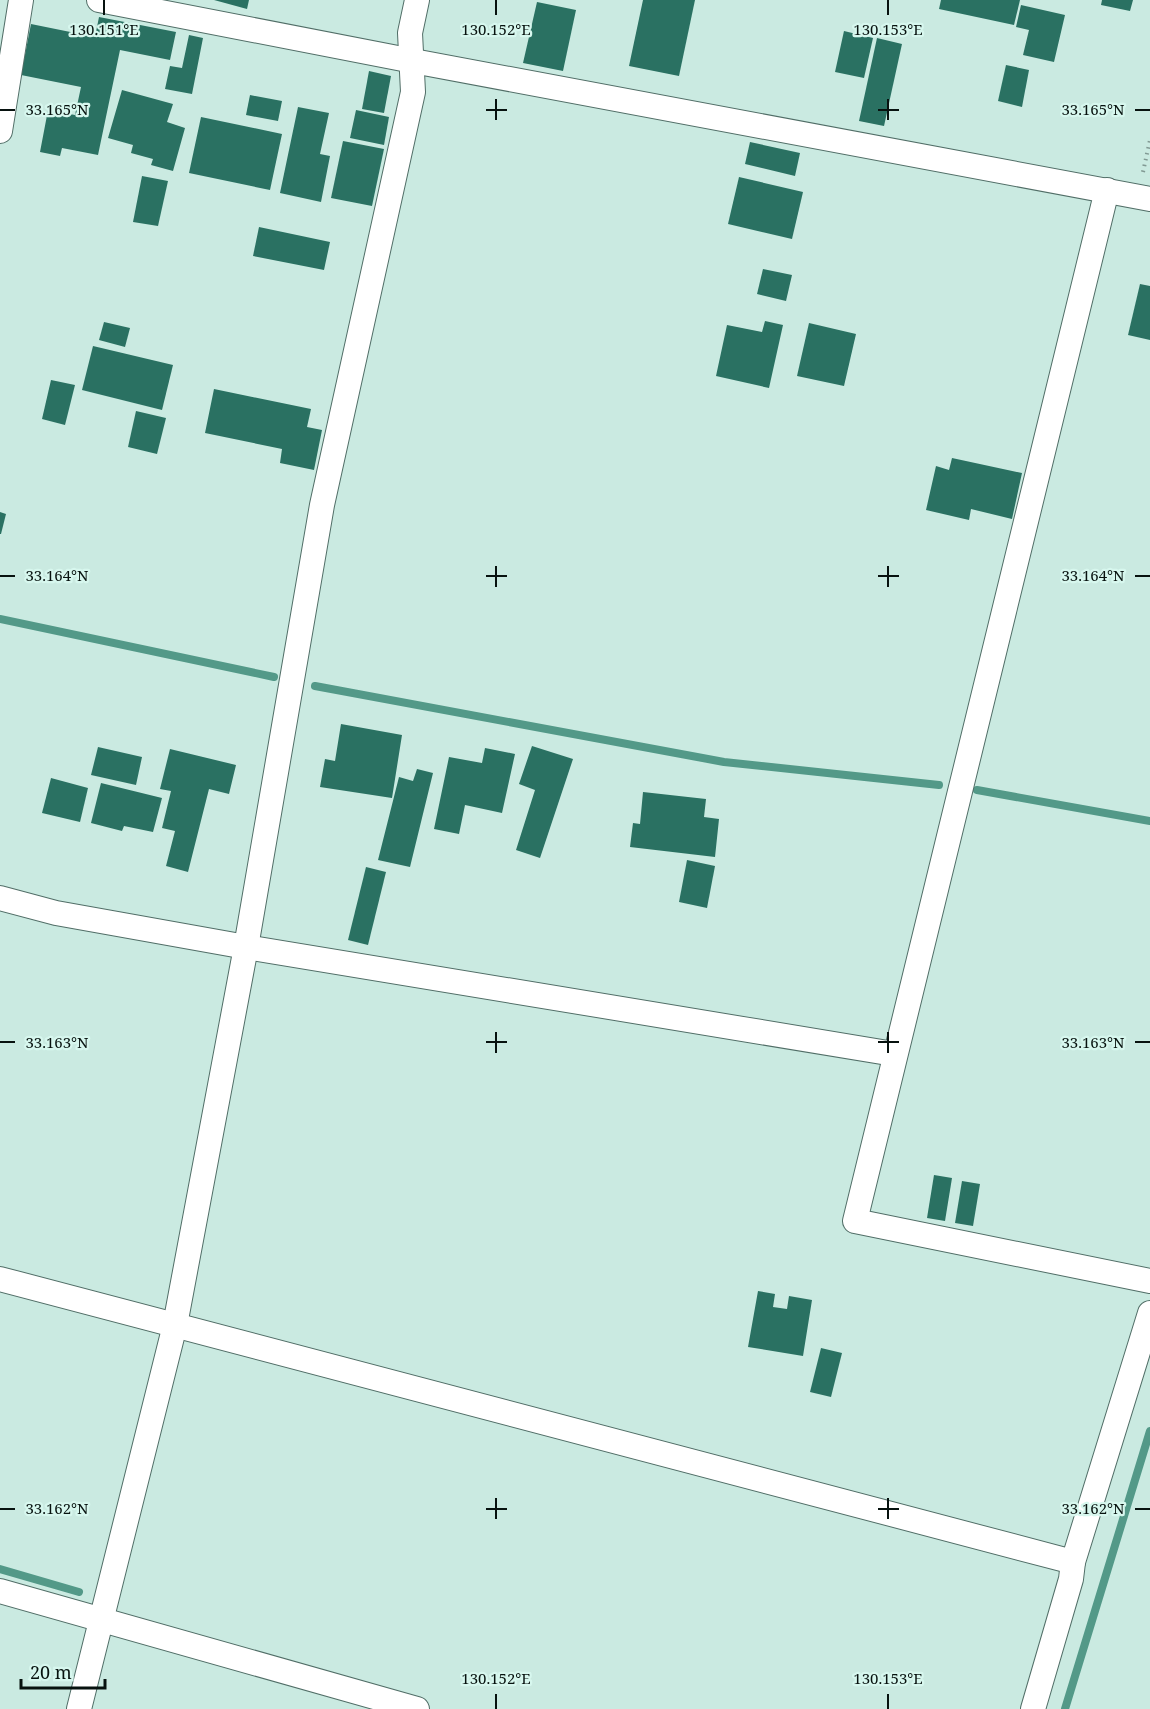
<svg xmlns="http://www.w3.org/2000/svg" width="1150" height="1709" font-family="'Noto Serif',serif">
	<rect width="100%" height="100%" fill="#caeae1"/>
	<g fill="none" stroke-linecap="round" stroke-linejoin="round">
		<g stroke="#539988" stroke-width="8">
			<polyline points="0,619 274,677"/>
			<polyline points="315,686 724,762 939,785"/>
			<polyline points="977,790 1150,821"/>
			<polyline points="0,1569 79,1592"/>
			<polyline points="1065,1709 1150,1431"/>
		</g>
	</g>
	<g fill="#2a7162">
		<polygon points="214,0 249,0 247,9"/>
		<polygon points="643,0 695,0 679,76 629,66"/>
		<polygon points="941,0 1020,0 1014,25 939,9"/>
		<polygon points="1102,0 1133,0 1130,11 1101,5"/>
		<polygon points="537,2 576,10 563,71 523,63"/>
		<polygon points="1021,5 1065,15 1054,62 1023,55 1029,30 1016,27"/>
		<polygon points="99,17 176,32 170,60 120,50 98,155 62,148 60,156 40,152 48,110 75,115 81,87 21,75 31,24 95,37"/>
		<polygon points="844,31 873,38 864,78 835,72"/>
		<polygon points="189,35 203,38 192,94 165,89 170,66 182,68"/>
		<polygon points="877,38 902,44 884,126 859,121"/>
		<polygon points="1006,65 1029,70 1022,107 998,101"/>
		<polygon points="369,71 391,76 384,113 362,109"/>
		<polygon points="122,90 173,104 167,122 185,128 173,171 151,165 153,159 131,153 133,145 108,138"/>
		<polygon points="250,95 282,101 278,121 246,115"/>
		<polygon points="298,107 329,113 320,154 330,156 321,202 280,193"/>
		<polygon points="356,110 389,117 384,145 350,138"/>
		<polygon points="201,117 282,134 270,190 189,173"/>
		<polygon points="343,141 384,149 372,206 331,198"/>
		<polygon points="750,142 800,153 795,176 745,164"/>
		<polygon points="142,176 168,181 158,226 133,222"/>
		<polygon points="739,177 803,192 792,239 728,224"/>
		<polygon points="259,227 330,242 324,270 253,256"/>
		<polygon points="763,269 792,275 786,301 757,294"/>
		<polygon points="1140,284 1150,286 1150,340 1128,335"/>
		<polygon points="765,321 783,325 769,388 716,376 727,325 762,332"/>
		<polygon points="104,322 130,328 125,347 99,340"/>
		<polygon points="809,323 856,334 844,386 797,376"/>
		<polygon points="93,346 173,365 162,410 82,390"/>
		<polygon points="51,380 75,385 65,425 42,419"/>
		<polygon points="214,389 311,409 307,427 322,430 314,470 280,463 282,449 205,433"/>
		<polygon points="136,411 166,418 157,454 128,447"/>
		<polygon points="952,458 1022,473 1012,519 971,509 969,520 926,510 936,466 949,470"/>
		<polygon points="0,512 6,514 1,534 0,534"/>
		<polygon points="341,724 402,735 392,798 320,787 325,759 335,761"/>
		<polygon points="532,746 573,759 540,858 516,850 535,790 519,784"/>
		<polygon points="98,747 142,757 136,785 91,775"/>
		<polygon points="485,748 515,754 502,813 465,805 459,834 434,829 449,757 482,763"/>
		<polygon points="170,749 236,765 229,794 209,789 188,872 166,866 175,831 162,828 171,791 160,789"/>
		<polygon points="417,769 433,773 410,867 378,860 399,777 413,781"/>
		<polygon points="51,778 88,788 80,822 42,813"/>
		<polygon points="101,783 162,798 153,832 124,826 122,831 91,823"/>
		<polygon points="643,792 706,799 704,817 719,819 715,857 630,847 633,823 640,824"/>
		<polygon points="687,860 715,866 707,908 679,902"/>
		<polygon points="366,867 386,872 368,945 348,940"/>
		<polygon points="934,1175 952,1178 945,1221 927,1218"/>
		<polygon points="962,1181 980,1184 973,1226 955,1223"/>
		<polygon points="758,1291 775,1294 773,1307 787,1309 789,1296 812,1300 803,1356 748,1347"/>
		<polygon points="821,1348 842,1353 831,1397 810,1392"/>
	</g>
	<g fill="none" stroke-linecap="round" stroke-linejoin="round">
		<g stroke="#516e67" stroke-width="26">
			<g id="minor">
				<polyline points="99,0 413,61 1150,199"/>
				<polyline points="0,131 21,0"/>
				<polyline points="1107,190 855,1221 1150,1281"/>
				<polyline points="0,898 56,913 246,947 894,1054"/>
				<polyline points="0,1279 1073,1562"/>
				<polyline points="0,1591 417,1709"/>
				<polyline points="79,1709 175,1325 246,947 322,505 413,92 410,33 417,0"/>
				<polyline points="1033,1709 1071,1579 1073,1562 1150,1313"/>
			</g>
		</g>
		<polyline stroke="#819993" stroke-width="4" stroke-dasharray="1.5 4.5" stroke-linecap="butt" points="1143,172 1150,140"/>
		<use href="#minor" stroke="#fff" stroke-width="24"/>
	</g>
	<path fill="none" stroke="#07120f" stroke-width="2" d="M104,0V15M496,0V15M888,0V15M496,99V120M888,99V120M0,110H15M486,110H507M878,110H899M1135,110H1150M496,566V587M888,566V587M0,576H15M486,576H507M878,576H899M1135,576H1150M496,1032V1053M888,1032V1053M0,1042H15M486,1042H507M878,1042H899M1135,1042H1150M496,1498V1519M888,1498V1519M0,1509H15M486,1509H507M878,1509H899M1135,1509H1150M496,1694V1709M888,1694V1709"/>
	<g font-size="15" text-anchor="middle" fill="#07120f" stroke="#d7f7ee" stroke-width="4.5" stroke-linejoin="round" paint-order="stroke">
		<text x="104" y="35">130.151°E</text>
		<text x="496" y="35">130.152°E</text>
		<text x="888" y="35">130.153°E</text>
		<text x="57" y="115">33.165°N</text>
		<text x="1093" y="115">33.165°N</text>
		<text x="57" y="581">33.164°N</text>
		<text x="1093" y="581">33.164°N</text>
		<text x="57" y="1048">33.163°N</text>
		<text x="1093" y="1048">33.163°N</text>
		<text x="57" y="1514">33.162°N</text>
		<text x="1093" y="1514">33.162°N</text>
		<text x="496" y="1684">130.152°E</text>
		<text x="888" y="1684">130.153°E</text>
	</g>
	<path d="M21 1679v9h84v-9" fill="none" stroke="#07120f" stroke-width="3"/>
	<text x="30" y="1679" font-size="18" fill="#07120f" stroke="#d7f7ee" stroke-width="4.5" paint-order="stroke">20 m</text>
</svg>
